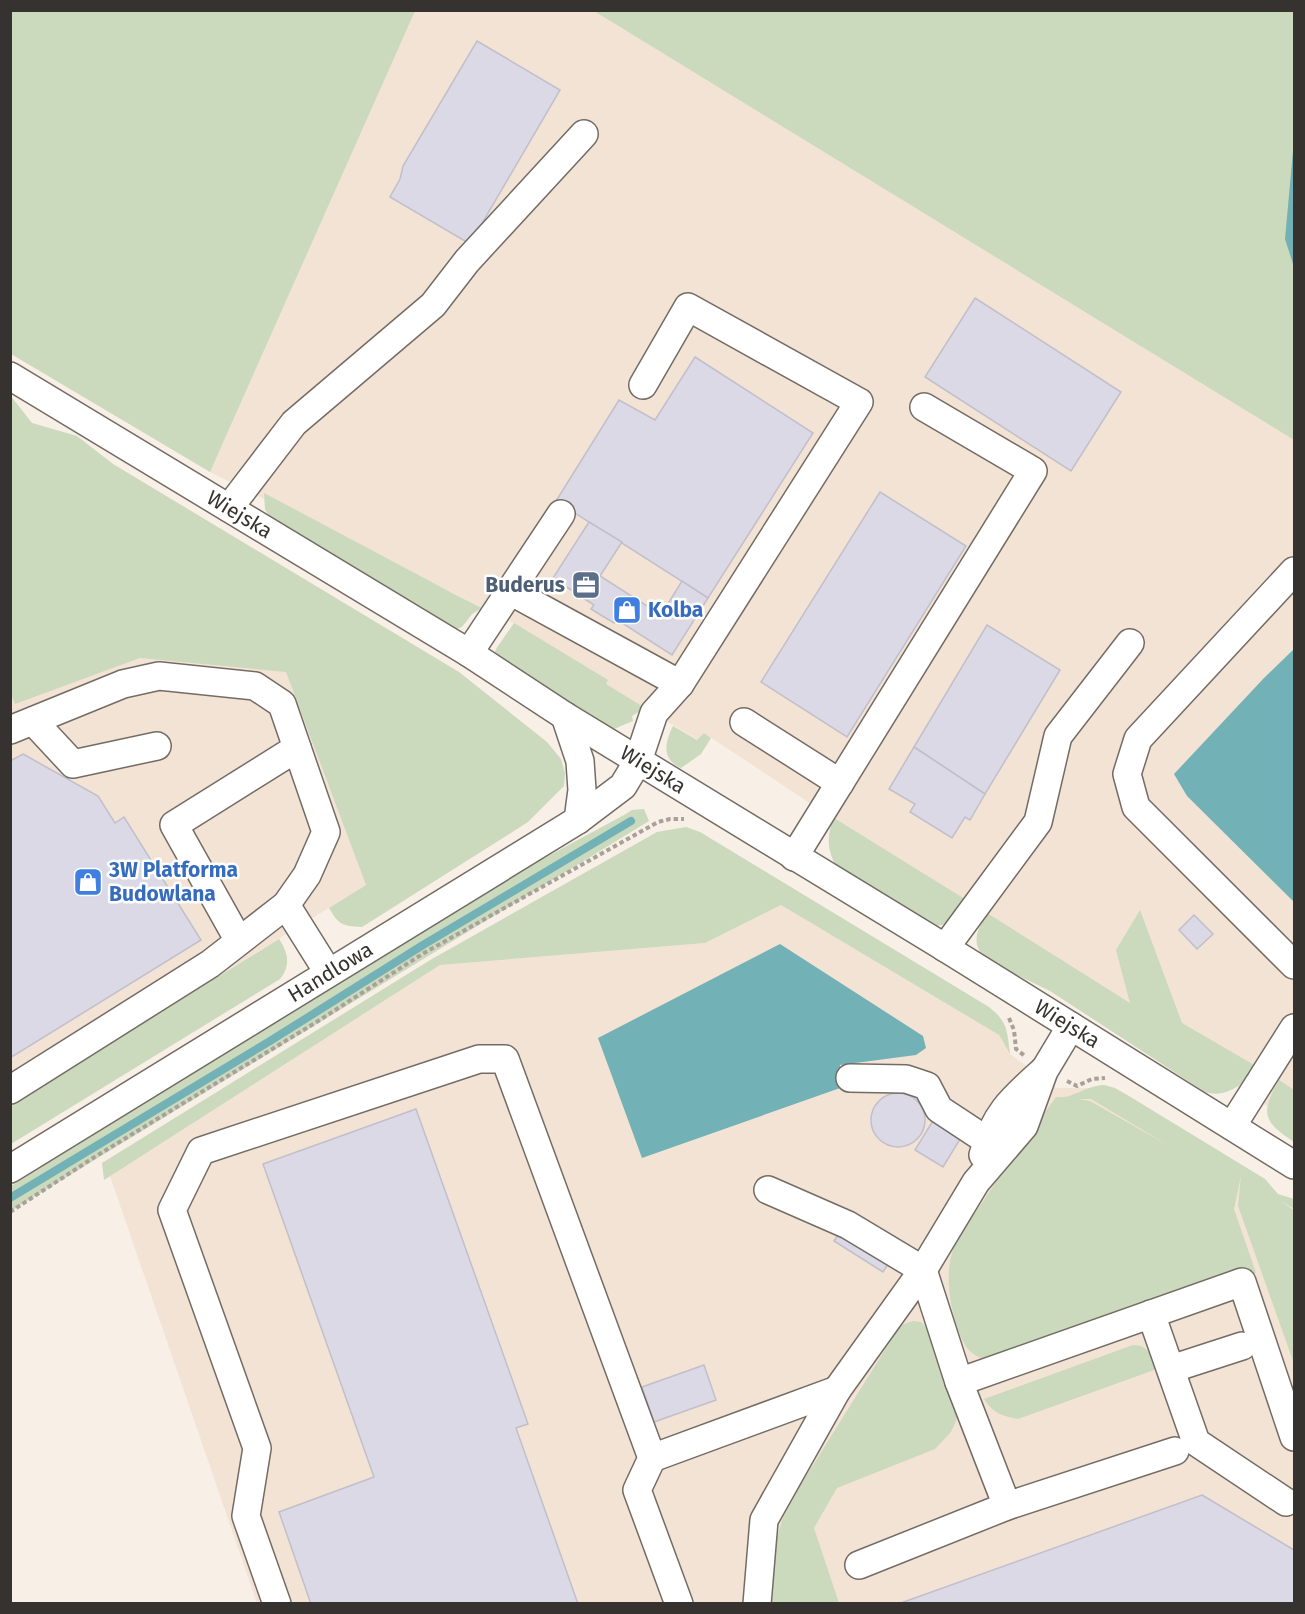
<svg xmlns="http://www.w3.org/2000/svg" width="1305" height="1614" font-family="'Fira Sans',sans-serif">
	<rect width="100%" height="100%" fill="#f8efe6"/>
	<g fill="#f2e3d5">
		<polygon points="415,11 594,11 1294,440 1294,1124 704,733 698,740 645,708 619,724 513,623 210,472"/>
		<polygon points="140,658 248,666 286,672 366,885 11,1104 10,692 15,703"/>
		<polygon points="781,905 999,1035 1010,1054 1056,1088 1098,1088 1242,1177 1238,1206 1294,1364 1294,1603 257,1603 110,1176 440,965 705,943"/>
	</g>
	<g fill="#cbd9bc" fill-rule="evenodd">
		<polygon points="11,10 415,11 210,472 11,354"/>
		<polygon points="594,11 1294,11 1294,440"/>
		<path d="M10,395L32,423L77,436L113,464L459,672L547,742L561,759L565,773L564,786L528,822L362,927C342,926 339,925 329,908L366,885L286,672L140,658L15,704L10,692Z"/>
		<polygon points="264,493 456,595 482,608 472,614 462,627 453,630 270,518 265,509"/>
		<polygon points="514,623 608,680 606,684 645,708 632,716 633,721 614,729 605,728 494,655 496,649"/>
		<path d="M673,726L697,740L704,733L711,738L701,754L681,768C661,759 665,742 673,726Z"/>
		<polygon points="644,809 649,821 11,1211 11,1186 487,889 624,815 632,810"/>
		<path d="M834,818L968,901L953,922L933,927L837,868C827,850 826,836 834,818Z"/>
		<path d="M686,827L700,832L989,1007C1008,1022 1007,1031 1010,1054L999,1035L781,905L705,943L440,965L104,1180L102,1163L432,959L657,832Z"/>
		<path d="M1140,910L1182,1023L1261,1069C1242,1082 1229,1099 1205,1092L1050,991L988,961C970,944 976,932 987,913L1130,1003L1116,950Z"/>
		<path d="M279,939C288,952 291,966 280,979L11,1144V1104Z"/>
		<path d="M1279,1080L1294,1090V1142C1263,1121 1260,1114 1279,1080Z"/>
		<path d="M1104,1085L1115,1088L1129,1096L1265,1179L1278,1194L1294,1199V1209L1279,1200L1294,1210V1364L1238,1206L1241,1176L1234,1209L1256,1273L1001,1362C976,1360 966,1353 958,1329C949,1304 944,1270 955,1244C960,1231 972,1218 980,1206C1004,1169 1030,1133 1056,1097C1074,1099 1084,1086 1104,1085ZM1079,1099H1091L1171,1147L1090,1101Z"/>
		<polygon points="913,1321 921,1322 928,1329 958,1410 956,1421 951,1432 935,1449 837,1488 814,1528 839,1603 766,1604 768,1564 783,1518 800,1486 898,1329 904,1324"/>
		<path d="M1133,1345C1149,1345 1151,1356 1157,1369L1018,1419C1002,1416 993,1413 984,1399Z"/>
	</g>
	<g fill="#72b1b6">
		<polygon points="1294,140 1294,267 1285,239"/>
		<polygon points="1294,649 1294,902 1187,796 1174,774 1264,678"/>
		<polygon points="780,944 923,1036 926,1048 916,1055 840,1065 843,1087 642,1158 598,1038"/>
	</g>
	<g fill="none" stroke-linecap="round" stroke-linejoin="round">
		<polyline stroke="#72b1b6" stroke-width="8" points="10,1198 270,1041 423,945 631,821"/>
	</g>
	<g fill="#dad9e5" stroke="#c0bfca" stroke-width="1.5">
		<polygon points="477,41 560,90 470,244 390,197 400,179 403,166"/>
		<polygon points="975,298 1121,392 1071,471 925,377"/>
		<polygon points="695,357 813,433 708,598 556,501 619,400 655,420"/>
		<polygon points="880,492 966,546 847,737 761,682"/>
		<polygon points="589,522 622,542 600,576 661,615 682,581 708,598 672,655 616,619 614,623 604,617 591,609 594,605 553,578"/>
		<polygon points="987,625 1060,670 985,794 914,747"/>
		<polygon points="914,747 985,794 970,820 965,817 952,838 910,812 915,804 889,789"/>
		<polygon points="23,754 98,796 115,823 124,817 201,940 10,1058 10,761"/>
		<polygon points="1194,915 1213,934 1197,949 1179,930"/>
		<circle cx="898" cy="1120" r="27"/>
		<polygon points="416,1109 528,1424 516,1428 578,1604 311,1604 279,1512 374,1477 263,1164"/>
		<polygon points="934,1119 962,1136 943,1167 915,1150"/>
		<polygon points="840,1232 889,1263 883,1272 834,1241"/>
		<polygon points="704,1365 716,1400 654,1422 642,1387"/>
		<polygon points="1202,1495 1294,1550 1294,1604 898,1604"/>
	</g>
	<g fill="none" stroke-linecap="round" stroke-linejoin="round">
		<g stroke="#746c64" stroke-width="30">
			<g id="minor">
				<path id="s1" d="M10,376L469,653L565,716L939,944L1294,1165"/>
				<polyline points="229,508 294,423 433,305 467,261 584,134"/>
				<polyline points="1294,571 1138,739 1127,774 1136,807 1294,965"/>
				<polyline points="510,591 561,514"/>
				<polyline points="469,653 510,591 680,684"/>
				<polyline points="565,716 580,761 582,790 578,820"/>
				<polyline points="33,721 73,764 157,746"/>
				<polyline points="744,722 840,783"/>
				<polyline points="10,730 123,684 159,676 255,686 282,704 326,832 307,875 286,905 210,964 10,1090"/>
				<polyline points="794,857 1033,471 924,407"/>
				<polyline points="286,905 328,972"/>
				<polyline points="239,941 174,825 297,748"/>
				<polyline points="945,948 1038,822 1058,736 1130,643"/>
				<polyline points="850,1078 906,1079 927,1086 939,1109 986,1140"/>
				<polyline points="1232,1126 1294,1028"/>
				<path d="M983,1155C995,1113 1012,1099 1043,1071"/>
				<path id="s2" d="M10,1169L578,820L623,786L638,761L654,713L680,684L859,402L688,307L643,385"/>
				<polyline points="768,1190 848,1225 923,1270 959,1382 1242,1282 1294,1437"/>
				<polyline points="1151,1314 1196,1442 1286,1502"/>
				<polyline points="1171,1369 1242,1346"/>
				<polyline points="652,1458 637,1490 679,1604"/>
				<polyline points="1007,1506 1175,1451"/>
				<polyline points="859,1565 1007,1506 959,1382"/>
				<polyline points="277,1604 246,1516 257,1448 172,1210 201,1151 479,1059 505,1059 652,1458 837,1390"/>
				<polyline points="757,1604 764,1520 837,1390 923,1270 976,1182 1024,1126 1044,1071 1071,1026"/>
			</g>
		</g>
		<g stroke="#a8a19a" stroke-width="4" stroke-dasharray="4.5 3" stroke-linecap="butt">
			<polyline points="1009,1018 1014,1030 1016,1049 1025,1056"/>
			<polyline points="1067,1081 1077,1086 1092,1079 1105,1078"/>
			<polyline points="10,1212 93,1158 315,1023 424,953 658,822 670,819 684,819"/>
		</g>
		<use href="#minor" stroke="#fff" stroke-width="27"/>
	</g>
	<defs>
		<g id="office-square" transform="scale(1.5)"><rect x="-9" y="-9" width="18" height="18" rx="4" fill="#5c6f8a" stroke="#fff"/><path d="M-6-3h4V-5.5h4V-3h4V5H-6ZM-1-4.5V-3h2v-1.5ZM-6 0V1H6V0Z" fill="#fff"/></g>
		<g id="shop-square" transform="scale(1.5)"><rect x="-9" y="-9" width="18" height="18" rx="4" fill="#3f7fe0" stroke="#fff"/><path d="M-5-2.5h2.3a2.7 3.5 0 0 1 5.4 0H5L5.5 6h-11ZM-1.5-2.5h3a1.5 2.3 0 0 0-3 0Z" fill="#fff"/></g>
	</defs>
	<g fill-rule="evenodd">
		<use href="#office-square" x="586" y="585"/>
		<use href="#shop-square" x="627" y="610"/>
		<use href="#shop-square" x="88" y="882"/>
	</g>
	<g text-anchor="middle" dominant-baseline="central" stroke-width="5" stroke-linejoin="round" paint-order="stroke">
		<g font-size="21" fill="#36322f" stroke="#fff">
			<text stroke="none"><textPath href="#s1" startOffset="268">Wiejska</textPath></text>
			<text stroke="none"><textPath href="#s1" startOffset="754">Wiejska</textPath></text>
			<text stroke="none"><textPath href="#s2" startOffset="376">Handlowa</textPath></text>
			<text stroke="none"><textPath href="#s1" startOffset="1240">Wiejska</textPath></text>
		</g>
		<g font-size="21" font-weight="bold" fill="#4e5e75" stroke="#fff" text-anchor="end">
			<text x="565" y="585">Buderus</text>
		</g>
		<g font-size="21" font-weight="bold" fill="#366cbe" stroke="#fff" text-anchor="start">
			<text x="648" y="610">Kolba</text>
			<text x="109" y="870">3W Platforma<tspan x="109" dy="24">Budowlana</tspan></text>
		</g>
	</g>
	<rect width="1305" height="1614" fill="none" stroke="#36322f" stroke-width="24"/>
</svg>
